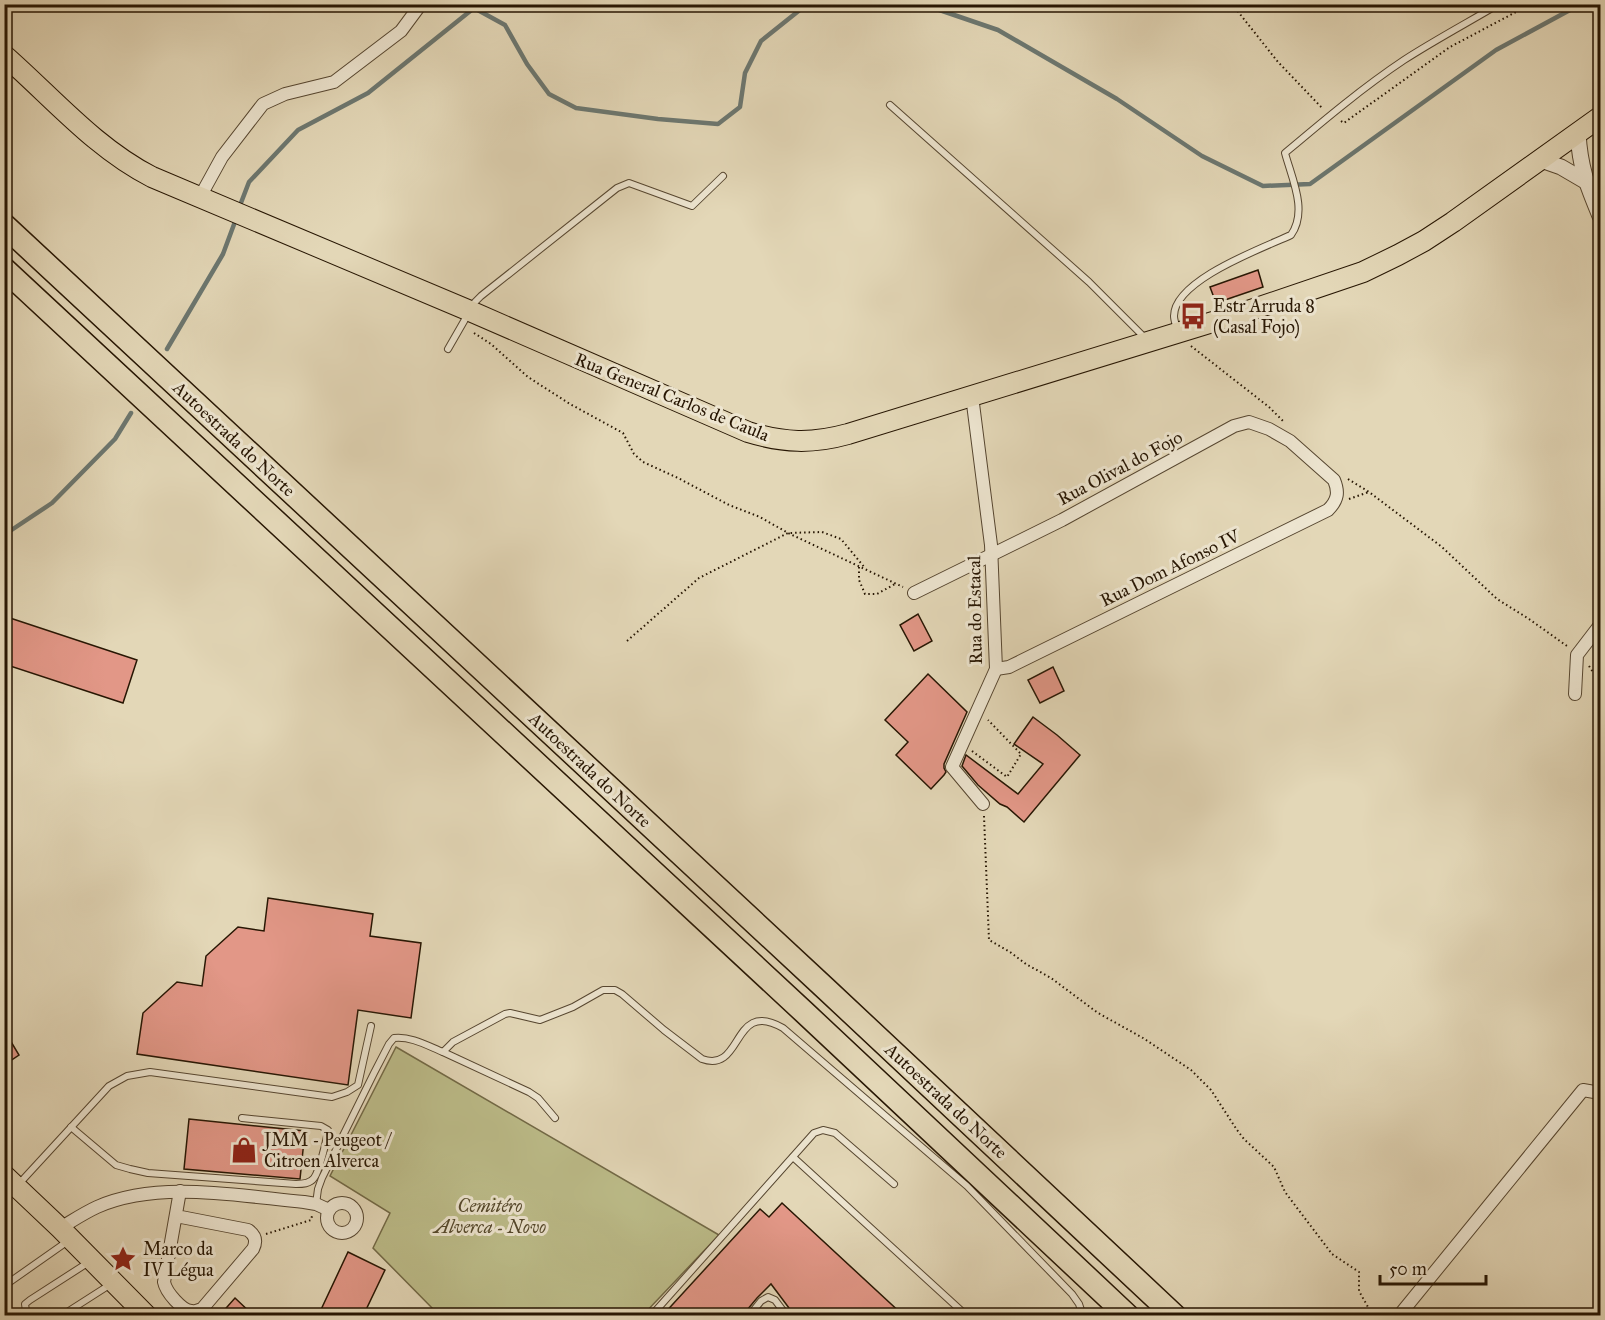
<svg xmlns="http://www.w3.org/2000/svg" width="1605" height="1320" font-family="'IM FELL Great Primer',serif">
	<rect width="100%" height="100%" fill="#e3d7b7"/>
	<filter id="stains"><feTurbulence type="fractalNoise" baseFrequency=".00333" numOctaves="4"/><feColorMatrix values="0 0 0 0 .2 0 0 0 0 .09 0 0 0 0 .02 0 0 0 .5 -.17"/></filter>
	<radialGradient id="worn" r=".72"><stop offset=".6" stop-color="#630" stop-opacity="0"/><stop offset="1" stop-color="#630" stop-opacity=".3"/></radialGradient>
	<polygon fill="#bcbc89" stroke="#726946" stroke-width="1.5" points="396,1047 719,1235 643,1315 439,1315 373,1248 390,1213 330,1176"/>
	<g fill="none" stroke-linecap="round" stroke-linejoin="round">
		<g stroke="#6c7770" stroke-width="4.5">
			<polyline points="922,4 998,30 1117,99 1202,156 1263,186 1310,184 1496,50 1581,4"/>
			<polyline points="239,208 249,182 298,130 368,93 474,8 505,25 527,64 549,94 576,108 658,119 718,124 740,107 745,73 761,41 801,9 814,4"/>
			<polyline points="167,349 223,254 236,219"/>
			<polyline points="4,535 52,503 115,439 131,413"/>
		</g>
	</g>
	<g fill="#e29787" stroke="#271603" stroke-width="1.5">
		<polygon points="1258,270 1263,287 1216,303 1210,287"/>
		<polygon points="918,614 932,641 914,651 900,625"/>
		<polygon points="4,616 137,660 123,703 4,664"/>
		<polygon points="1053,667 1064,691 1040,703 1028,680"/>
		<polygon points="928,674 967,712 944,764 944,768 946,772 944,775 931,789 896,755 908,742 885,720"/>
		<polygon points="1033,717 1057,735 1080,755 1024,822 1007,807 1000,804 978,785 962,766 966,755 1018,794 1043,764 1014,744"/>
		<polygon points="268,898 373,914 370,936 421,943 411,1018 358,1010 348,1085 137,1054 143,1013 177,982 202,986 206,956 238,927 264,931"/>
		<polygon points="4,1030 19,1055 4,1065"/>
		<polygon points="189,1119 305,1131 300,1179 184,1169"/>
		<polygon points="782,1203 904,1316 795,1316 771,1284 757,1298 742,1316 662,1316 760,1209 769,1217"/>
		<polygon points="348,1252 385,1270 363,1316 318,1316"/>
		<polygon points="235,1298 254,1316 219,1316"/>
	</g>
	<g fill="none" stroke-linecap="round" stroke-linejoin="round">
		<g stroke="#564630" stroke-width="8">
			<g id="service">
				<polyline points="890,105 1089,282 1146,339"/>
				<path d="M1177,330C1176,325 1174,320 1174,316C1174,280 1263,248 1291,235C1308,211 1292,179 1285,153C1323,121 1362,88 1404,60C1435,40 1467,23 1499,4"/>
				<polyline points="448,349 475,302 481,296 617,188 629,183 692,206 723,176"/>
				<polyline points="443,1052 529,1092 538,1098 555,1118"/>
				<path d="M71,1127L116,1165L130,1169L148,1173L296,1184C302,1184 310,1184 314,1178C319,1172 327,1139 328,1130L321,1126L242,1118"/>
				<polyline points="793,1157 967,1316"/>
				<polyline points="17,1186 109,1086 127,1076 150,1072 332,1097 347,1092 358,1085 371,1026"/>
				<path d="M316,1204L318,1189L322,1178L374,1073L389,1044L394,1038C411,1036 428,1046 443,1052L453,1042L505,1014L510,1013L540,1020L573,1007L603,990H615L622,994L664,1030L702,1059C744,1074 731,998 783,1028L967,1186L1072,1294L1079,1304L1083,1316"/>
				<polyline points="4,1286 68,1241"/>
				<polyline points="30,1316 26,1311 25,1304 30,1300 89,1262"/>
				<polyline points="61,1316 111,1284"/>
				<polyline points="651,1316 814,1133 823,1130 835,1133 894,1184"/>
				<polyline points="749,1316 761,1301 768,1297 775,1300 787,1316"/>
			</g>
		</g>
		<g stroke="#564630" stroke-width="14">
			<g id="minor">
				<polyline points="200,197 222,157 263,104 285,94 334,82 401,31 421,4"/>
				<polyline points="972,396 991,545 996,669 952,767 983,804"/>
				<path d="M914,593L1062,520L1234,426L1249,422L1269,429L1290,441L1334,480C1339,492 1338,500 1328,510L1009,667L996,669"/>
				<polyline points="1575,694 1577,655 1600,625"/>
				<circle cx="342" cy="1218" r="15"/>
				<path d="M176,1216L248,1230C255,1235 257,1241 253,1249L202,1309C198,1310 196,1312 192,1311C182,1311 166,1292 164,1282L180,1191"/>
				<path d="M60,1228C72,1221 84,1213 97,1207C158,1180 239,1196 304,1202L316,1204L329,1210"/>
				<polyline points="1404,1316 1402,1312 1583,1090 1600,1093"/>
			</g>
		</g>
		<g stroke="#564630" stroke-width="17">
			<g id="tertiary">
				<path d="M1578,133C1580,168 1587,185 1600,216"/>
				<polyline points="1541,160 1561,167 1585,181"/>
			</g>
		</g>
		<g stroke="#271603" stroke-width="22">
			<g id="primary">
				<path d="M4,55C52,97 95,148 152,177L470,311L748,432C784,443 812,444 848,434L1242,313L1363,272L1398,255L1424,241L1453,222L1600,117"/>
				<polyline points="4,1175 60,1228 147,1316"/>
			</g>
		</g>
		<g stroke="#271603" stroke-width="25">
			<g id="motorway">
				<polyline points="4,225 826,989 1175,1316"/>
				<polyline points="4,269 804,1012 1128,1316"/>
			</g>
		</g>
		<g stroke="#271603" stroke-width="2" stroke-dasharray="1.5 3" stroke-linecap="butt">
			<polyline points="1232,4 1278,62 1322,108"/>
			<polyline points="1341,121 1344,123 1348,120 1450,47 1531,4"/>
			<polyline points="474,333 491,344 528,377 570,404 623,433 634,454 643,462 678,478 729,505 760,517 788,533 903,587"/>
			<polyline points="1191,346 1269,407 1284,422"/>
			<polyline points="1348,479 1369,492 1442,547 1497,599 1529,619 1567,646"/>
			<polyline points="1349,499 1369,492"/>
			<polyline points="859,567 859,580 865,594 877,594 895,584"/>
			<polyline points="627,641 699,578 788,533 822,532 841,539 865,568"/>
			<polyline points="1589,666 1600,683"/>
			<polyline points="972,751 1007,777 1021,754 988,720"/>
			<polyline points="984,816 989,940 1010,952 1026,964 1051,978 1098,1013 1143,1038 1191,1070 1211,1090 1237,1130 1244,1139 1274,1167 1285,1192 1332,1254 1359,1272 1359,1291 1373,1316"/>
			<polyline points="266,1234 311,1220 312,1216"/>
		</g>
		<use href="#service" stroke="#ede5d0" stroke-width="6"/>
		<use href="#minor" stroke="#ede5d0" stroke-width="12"/>
		<use href="#tertiary" stroke="#ede5d0" stroke-width="15"/>
		<use href="#primary" stroke="#e3d7b7" stroke-width="20"/>
		<use href="#motorway" stroke="#e3d7b7" stroke-width="22"/>
	</g>
	<defs>
		<g id="bus-bare" transform="scale(2.07)"><path d="M-5-6H5V4H4V6H2V4H-2V6H-4V4H-5ZM-3.5-4V0h7V-4ZM-3.5 1.2v1.5H-2V1.2ZM2 1.2v1.5H3.5V1.2Z" fill="#8f2418" stroke="#ede5d0" stroke-width="2.5" paint-order="stroke"/></g>
		<g id="shop-bare" transform="scale(2.07)"><path d="M-5-2.5h2.3a2.7 3.5 0 0 1 5.4 0H5L5.5 6h-11ZM-1.5-2.5h3a1.5 2.3 0 0 0-3 0Z" fill="#8f2418" stroke="#ede5d0" stroke-width="2.5" paint-order="stroke"/></g>
		<g id="sight-bare" transform="scale(2.07)"><path d="M0-6L1.8-2.2L6-1.7L2.9 1.2L3.7 5.4L0 3.3L-3.7 5.4L-2.9 1.2L-6-1.7L-1.8-2.2Z" fill="#8f2418" stroke="#ede5d0" stroke-width="2.5" paint-order="stroke"/></g>
	</defs>
	<g fill-rule="evenodd">
		<use href="#bus-bare" x="1193" y="316"/>
		<use href="#shop-bare" x="244" y="1150"/>
		<use href="#sight-bare" x="123" y="1259"/>
	</g>
	<g text-anchor="middle" dominant-baseline="central" stroke-width="6" stroke-linejoin="round" paint-order="stroke">
		<g font-size="18" fill="#271603" stroke="#ede5d0" text-anchor="start">
			<text x="1213" y="306">Estr Arruda 8<tspan x="1213" dy="21">(Casal Fojo)</tspan></text>
			<text x="264" y="1140">JMM - Peugeot /<tspan x="264" dy="21">Citroen Alverca</tspan></text>
			<text x="143" y="1249">Marco da<tspan x="143" dy="21">IV Légua</tspan></text>
		</g>
		<g font-size="18" fill="#271603" stroke="#ede5d0">
			<text transform="translate(672 397) rotate(22)">Rua General Carlos de Caula</text>
			<text transform="translate(234 439) rotate(43)">Autoestrada do Norte</text>
			<text transform="translate(1120 468) rotate(-28)">Rua Olival do Fojo</text>
			<text transform="translate(1170 568) rotate(-26)">Rua Dom Afonso IV</text>
			<text transform="translate(975 610) rotate(-91)">Rua do Estacal</text>
			<text transform="translate(590 770) rotate(43)">Autoestrada do Norte</text>
			<text transform="translate(946 1101) rotate(43)">Autoestrada do Norte</text>
		</g>
		<g font-size="18" font-style="italic" fill="#54482b" stroke="#ede5d0">
			<text x="490" y="1206">Cemitéro<tspan x="490" dy="21">Alverca - Novo</tspan></text>
		</g>
	</g>
	<rect width="1605" height="1320" fill="none" stroke="#e3d7b7" stroke-width="24"/>
	<rect x="6" y="6" width="1593" height="1308" fill="none" stroke="#271603" stroke-width="3"/>
	<rect x="12" y="12" width="1581" height="1296" fill="none" stroke="#271603" stroke-width="1.5"/>
	<path d="M1380 1275v9h106v-9" fill="none" stroke="#271603" stroke-width="3"/>
	<text x="1389" y="1275" font-size="18" fill="#271603" stroke="#ede5d0" stroke-width="4.5" paint-order="stroke">50 m</text>
	<rect width="100%" height="100%" filter="url(#stains)"/>
	<rect width="100%" height="100%" fill="url(#worn)"/>
</svg>
